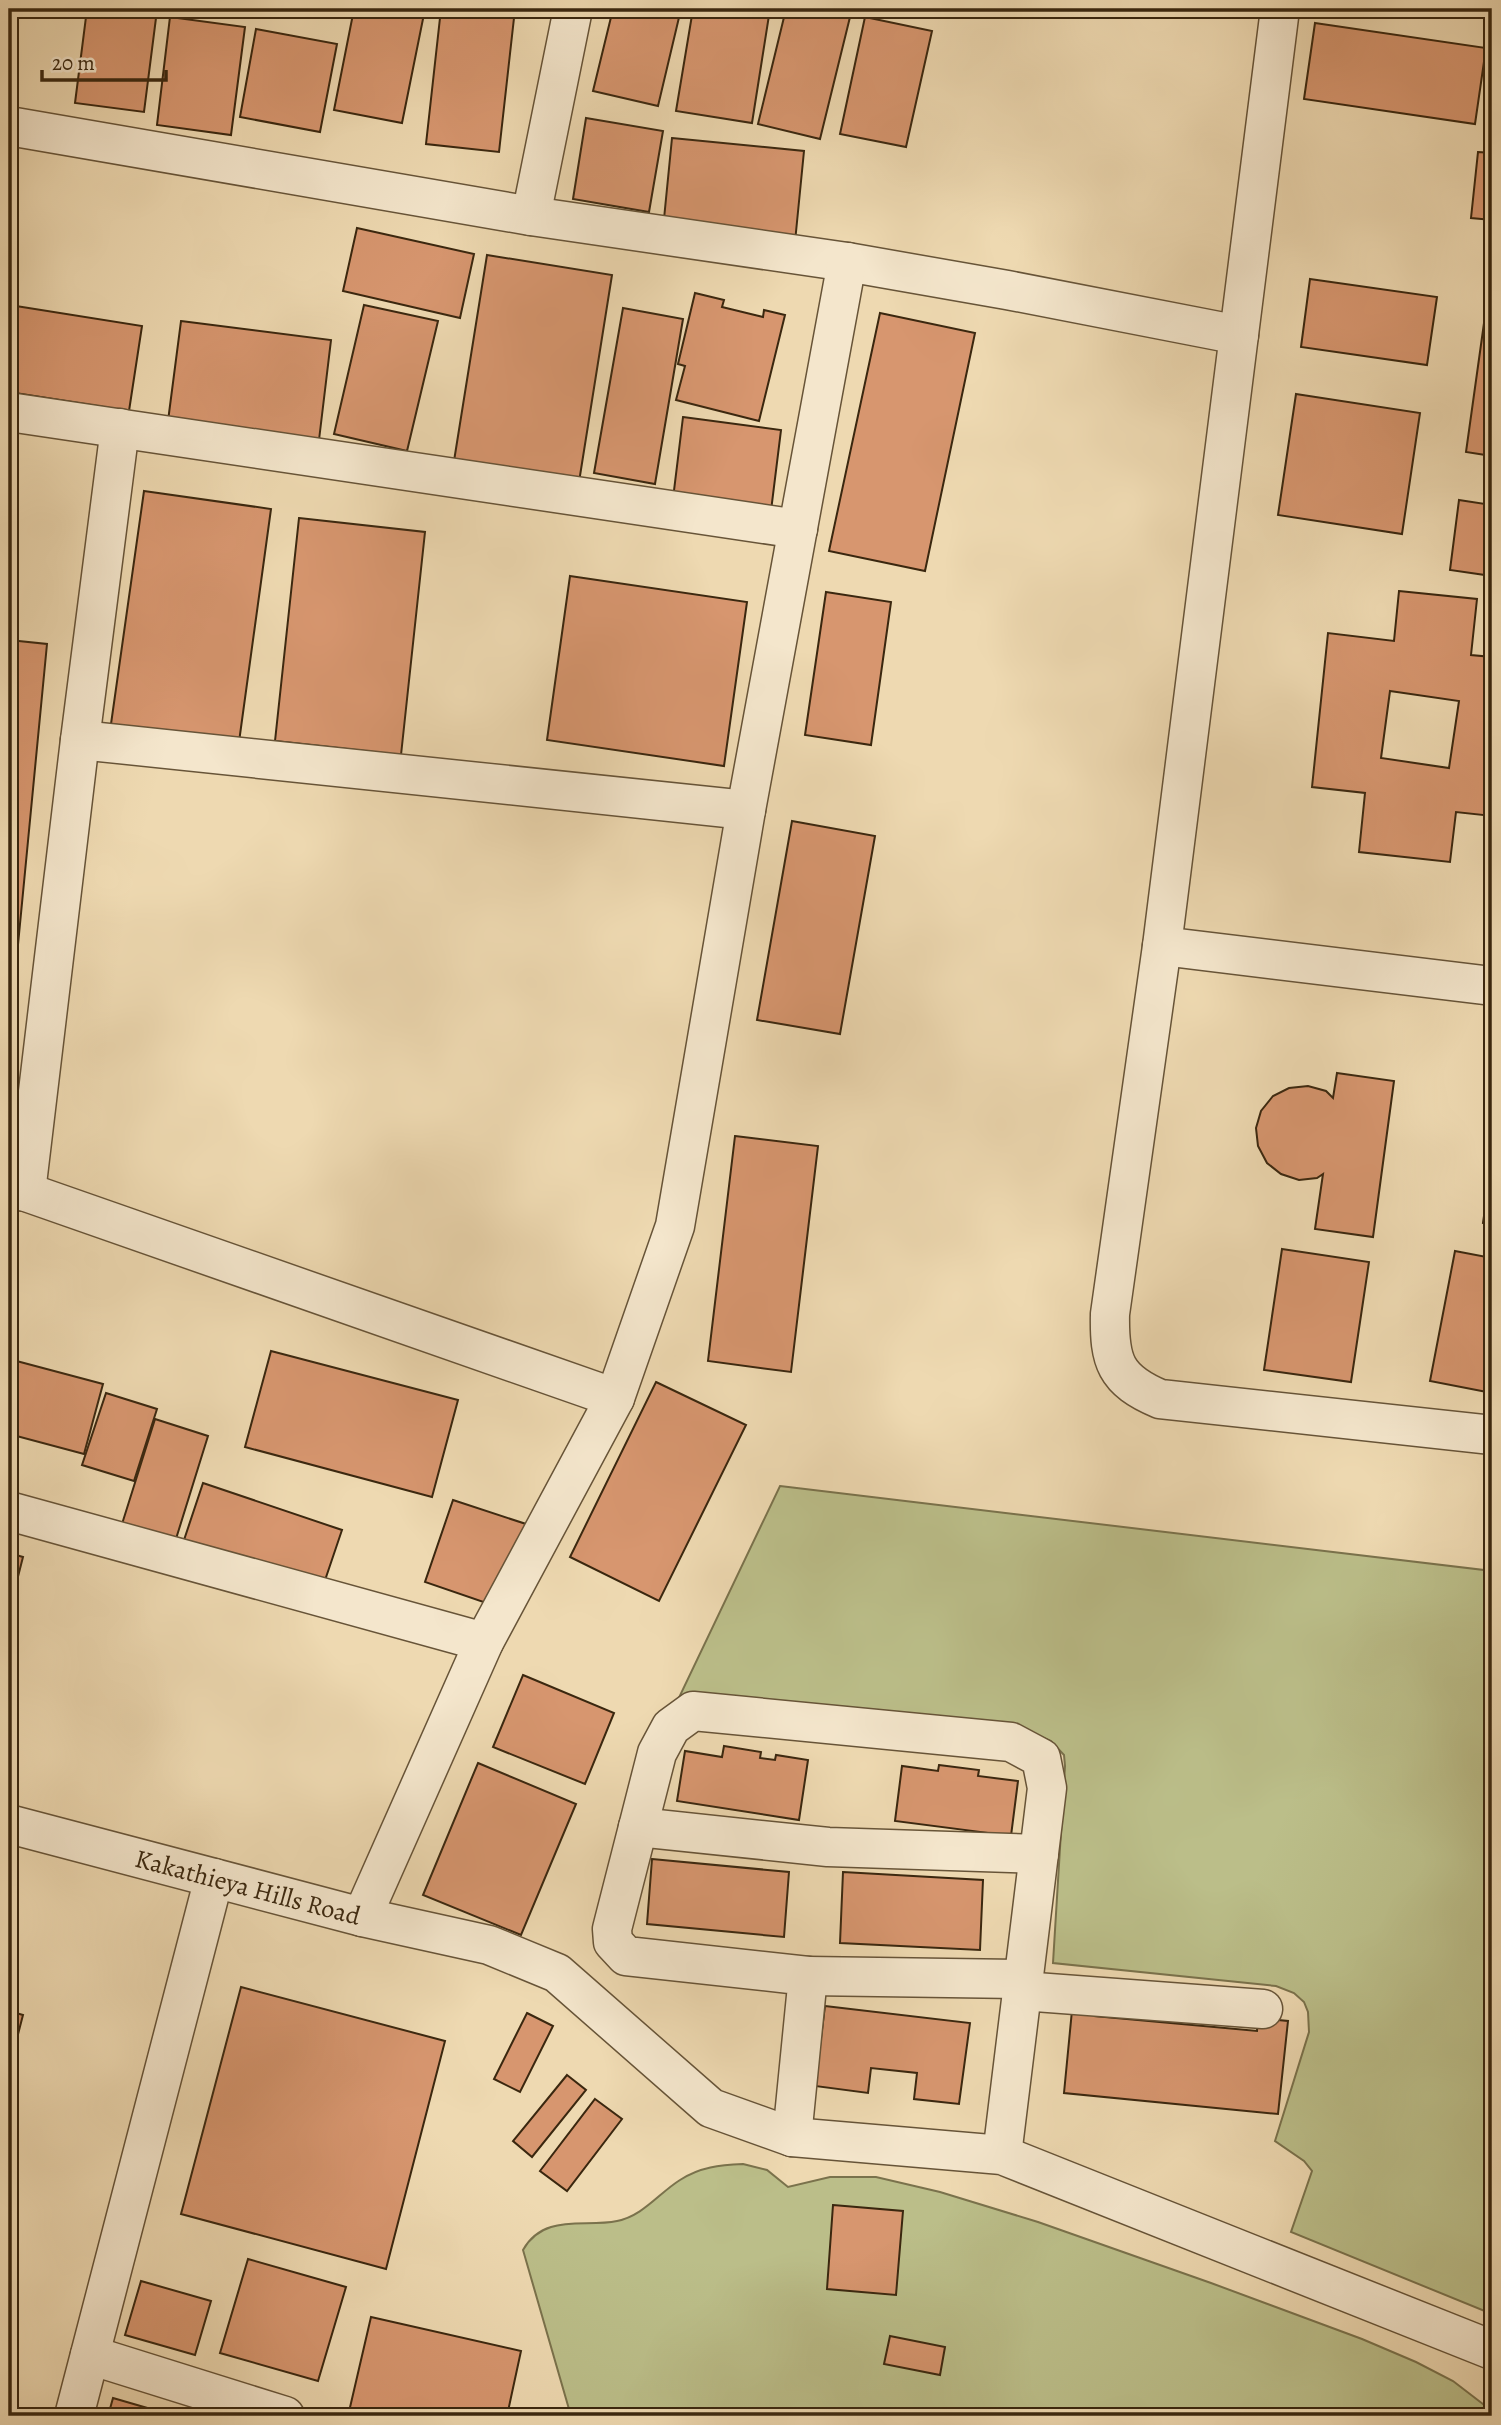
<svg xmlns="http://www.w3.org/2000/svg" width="1501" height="2425" font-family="Alegreya,serif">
	<rect width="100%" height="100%" fill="#eed9b1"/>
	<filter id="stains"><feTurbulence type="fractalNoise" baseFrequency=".00286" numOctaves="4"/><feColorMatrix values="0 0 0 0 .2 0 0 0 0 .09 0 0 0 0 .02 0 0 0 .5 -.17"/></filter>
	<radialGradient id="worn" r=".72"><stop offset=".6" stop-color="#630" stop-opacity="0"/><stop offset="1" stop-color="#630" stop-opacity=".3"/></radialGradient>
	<g fill="#bbbe89" stroke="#7a724c" stroke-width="2">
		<polygon points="780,1486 1492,1571 1492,2314 1291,2232 1312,2171 1304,2161 1275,2141 1309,2032 1308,2012 1304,2002 1294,1993 1276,1986 1053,1963 1065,1766 1064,1755 1051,1741 1037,1735 674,1708"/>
		<path d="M743,2164L767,2170L788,2187L830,2177H876L940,2192L1038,2222L1211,2283L1362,2339L1416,2362L1453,2381L1492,2411V2416H571L523,2250C544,2213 584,2228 617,2221C643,2216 659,2193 680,2180C700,2167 720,2165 743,2164Z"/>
	</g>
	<g fill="#d7966f" stroke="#3a270f" stroke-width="2" fill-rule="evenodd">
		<polygon points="87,9 156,18 144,112 75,103"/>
		<polygon points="354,9 425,9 402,123 334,110"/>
		<polygon points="441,9 515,9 499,152 426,144"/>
		<polygon points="613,9 681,9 658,106 593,91"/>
		<polygon points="693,9 770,9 752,123 676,111"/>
		<polygon points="786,9 832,9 851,13 820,139 758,124"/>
		<polygon points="170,17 245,27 231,135 157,125"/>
		<polygon points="865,17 932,31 906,147 840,134"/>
		<polygon points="1315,23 1486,48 1475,124 1304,99"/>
		<polygon points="256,29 337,44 320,132 240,117"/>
		<polygon points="586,118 663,131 649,212 573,199"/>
		<polygon points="672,138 804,151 795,242 663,229"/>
		<polygon points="1478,152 1492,153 1492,220 1471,218"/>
		<polygon points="357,228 474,254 460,318 343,291"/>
		<polygon points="487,255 612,275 579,482 454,461"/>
		<polygon points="1310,279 1437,297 1427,365 1301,347"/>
		<polygon points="695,293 724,300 722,307 763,317 764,310 785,315 759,421 676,400 685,366 678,364"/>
		<polygon points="364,305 438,321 407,451 334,434"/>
		<polygon points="16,306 142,326 129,411 9,392 9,351"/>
		<polygon points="623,308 683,319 655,484 594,473"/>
		<polygon points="880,313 975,333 925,571 829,551"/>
		<polygon points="1485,316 1492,317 1492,456 1466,452"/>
		<polygon points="181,321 331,340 319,440 168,421"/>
		<polygon points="1296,394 1420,413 1402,534 1278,515"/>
		<polygon points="683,417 781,430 770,519 672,507"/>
		<polygon points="144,491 271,509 239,742 111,724"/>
		<polygon points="1459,500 1492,505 1492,576 1450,570"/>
		<polygon points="299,518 425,532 401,755 275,741"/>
		<polygon points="570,576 747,602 724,766 547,740"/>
		<path d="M1399,591L1477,599L1471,655L1492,657V816L1456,812L1450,862L1359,852L1365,793L1312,787L1328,633L1394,641ZM1390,691L1459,701L1449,768L1381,758Z"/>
		<polygon points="826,592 891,602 871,745 805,735"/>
		<polygon points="9,640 47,644 17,955 9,954"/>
		<polygon points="792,821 875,836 840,1034 757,1020"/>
		<polygon points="1337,1073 1394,1081 1373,1237 1315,1229 1323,1174 1317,1178 1299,1180 1281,1174 1267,1163 1258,1146 1256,1128 1261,1111 1273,1096 1289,1088 1308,1086 1326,1091 1333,1098"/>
		<polygon points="735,1136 818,1146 791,1372 708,1361"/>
		<polygon points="1491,1167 1492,1168 1492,1225 1483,1223"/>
		<polygon points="1282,1249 1369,1262 1351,1382 1264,1370"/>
		<polygon points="1455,1251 1492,1258 1492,1393 1430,1381"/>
		<polygon points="271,1351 458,1400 432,1497 245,1447"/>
		<polygon points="9,1359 103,1384 84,1454 9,1434"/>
		<polygon points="656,1382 746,1425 659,1601 570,1557"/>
		<polygon points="106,1393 157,1409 134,1481 82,1465"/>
		<polygon points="155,1419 208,1436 175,1542 122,1524"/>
		<polygon points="203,1483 342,1530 320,1595 181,1549"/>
		<polygon points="453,1500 526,1524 498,1607 425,1582"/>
		<polygon points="9,1553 23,1557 9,1612"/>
		<polygon points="523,1675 614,1713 585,1784 493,1747"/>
		<polygon points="724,1746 761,1752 760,1758 775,1760 776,1755 808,1760 799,1820 677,1801 685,1751 722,1757"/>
		<polygon points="478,1763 576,1804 521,1935 423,1895"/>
		<polygon points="939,1765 979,1770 978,1776 1018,1781 1011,1836 895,1821 902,1766 938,1771"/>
		<polygon points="652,1859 789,1872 784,1937 647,1924"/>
		<polygon points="843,1872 983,1880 980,1950 840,1943"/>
		<polygon points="241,1987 445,2041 386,2269 181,2214"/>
		<polygon points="1073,2000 1097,2002 1095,2016 1257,2031 1258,2018 1288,2021 1278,2114 1064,2093"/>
		<polygon points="825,2006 970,2023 959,2104 914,2099 917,2073 871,2068 868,2093 815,2086"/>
		<polygon points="9,2011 23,2015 9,2069"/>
		<polygon points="527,2013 553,2026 520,2092 494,2079"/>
		<polygon points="567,2075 586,2090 532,2157 513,2141"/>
		<polygon points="595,2099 622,2119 567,2191 540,2171"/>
		<polygon points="833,2205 903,2211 896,2295 827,2289"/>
		<polygon points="248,2259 346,2287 318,2381 220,2353"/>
		<polygon points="141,2281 211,2301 195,2355 125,2335"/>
		<polygon points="371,2317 521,2351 507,2416 348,2416"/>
		<polygon points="890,2336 945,2347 940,2375 884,2364"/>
		<polygon points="113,2398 175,2416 108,2416"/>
	</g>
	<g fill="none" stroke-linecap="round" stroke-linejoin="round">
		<g stroke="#675438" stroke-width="41">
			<g id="minor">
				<path d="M1280,9L1162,946L1110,1314C1109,1361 1115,1380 1160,1399L1492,1435"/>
				<polyline points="9,126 531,216 847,262 1007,290 1239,335"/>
				<polyline points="531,216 573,9"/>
				<polyline points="9,412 798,529"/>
				<polyline points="80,740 746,810"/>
				<polyline points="1162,946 1492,986"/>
				<polyline points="9,1189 26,1192 615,1398"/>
				<polyline points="26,1192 80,740 120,428"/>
				<polyline points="9,1511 484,1642"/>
				<path id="s1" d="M9,1824L362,1917L489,1945L557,1973L711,2108L792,2137L1002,2155L1492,2350"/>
				<polyline points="638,1827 828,1847 1039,1854"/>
				<polyline points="362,1917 484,1642 615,1398 675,1226 746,810 847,262"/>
				<polyline points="808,1976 1023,1979"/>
				<polyline points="1022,1991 1263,2009"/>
				<polyline points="792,2137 808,1976 626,1956 613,1942 612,1929 657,1753 671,1727 693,1711 1011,1742 1041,1758 1047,1788 1002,2155"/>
				<polyline points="90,2355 285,2416"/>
				<polyline points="74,2416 214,1878"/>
			</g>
		</g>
		<use href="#minor" stroke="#f4e6cc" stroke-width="38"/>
	</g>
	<g text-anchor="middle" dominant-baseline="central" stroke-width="7" stroke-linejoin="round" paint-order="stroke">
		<g font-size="26" fill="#3a270f" stroke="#f4e6cc">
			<text stroke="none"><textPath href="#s1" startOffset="247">Kakathieya Hills Road</textPath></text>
		</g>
	</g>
	<rect width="1501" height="2425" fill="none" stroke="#eed9b1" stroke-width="35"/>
	<rect x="10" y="10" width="1480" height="2404" fill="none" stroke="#3a270f" stroke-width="3.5"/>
	<rect x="18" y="18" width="1466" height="2390" fill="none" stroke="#3a270f" stroke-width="2"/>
	<path d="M42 70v10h124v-10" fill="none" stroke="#3a270f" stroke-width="3.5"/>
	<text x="52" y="70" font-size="21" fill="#3a270f" stroke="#f4e6cc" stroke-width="5" paint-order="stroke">20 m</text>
	<rect width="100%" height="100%" filter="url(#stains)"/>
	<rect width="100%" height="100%" fill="url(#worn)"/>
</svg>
